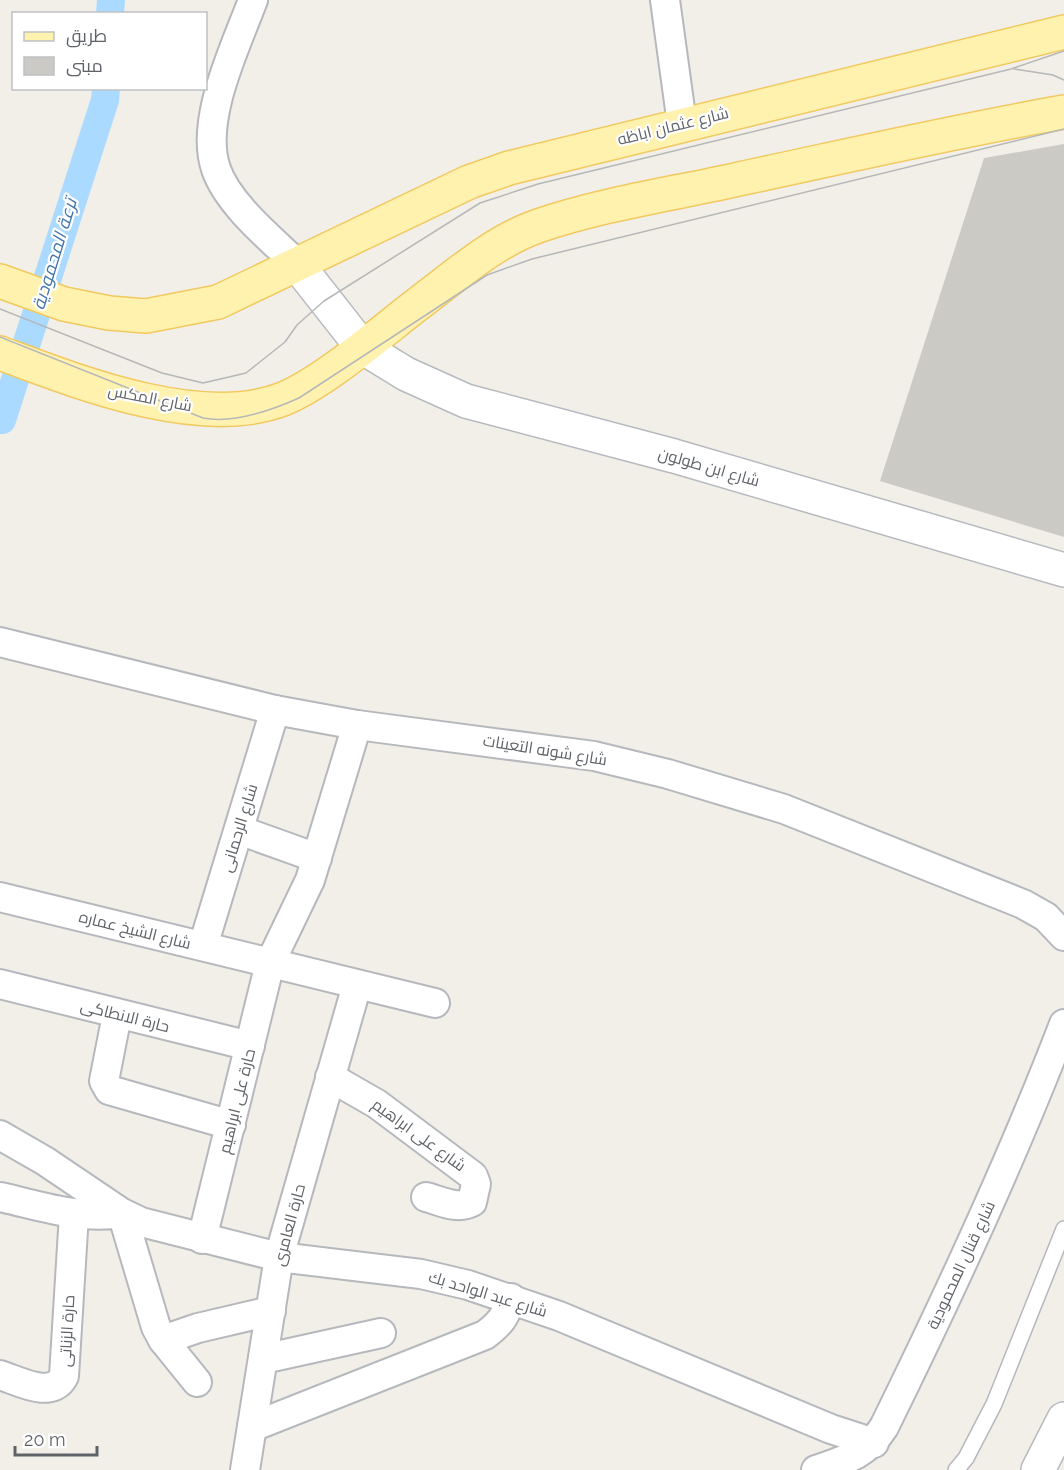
<svg xmlns="http://www.w3.org/2000/svg" width="1064" height="1470" font-family="Raleway,Cairo,sans-serif">
	<rect width="100%" height="100%" fill="#f1efe8"/>
	<g fill="none" stroke-linecap="round" stroke-linejoin="round">
		<g stroke="#aadaff" stroke-width="28">
			<polyline points="110,14 111,0"/>
			<polyline points="2,420 105,100 106,88"/>
		</g>
	</g>
	<polygon fill="#cccac5" points="1064,144 1064,537 880,481 984,158"/>
	<g fill="none" stroke-linecap="round" stroke-linejoin="round">
		<g stroke="#b5b8bc" stroke-width="18">
			<polyline id="lane" points="956,1470 966,1458 994,1404 1064,1229"/>
		</g>
		<g stroke="#b5b8bc" stroke-width="32">
			<g id="street">
				<path d="M253,0C236,46 199,120 216,169C228,204 270,238 296,263"/>
				<polyline points="665,0 682,124"/>
				<polyline points="0,642 275,710 357,725 594,756 668,774 784,809 1023,904 1046,917 1064,936"/>
				<polyline points="239,830 317,858"/>
				<polyline points="0,897 435,1003"/>
				<polyline points="203,946 275,710"/>
				<polyline points="0,984 250,1046"/>
				<polyline points="117,1015 104,1081 109,1090 231,1125"/>
				<path d="M330,1077L377,1104L473,1176L476,1184L472,1202C457,1210 441,1201 426,1197"/>
				<polyline points="0,1135 45,1161 122,1213 141,1222 279,1257 421,1274 468,1285 559,1316 831,1429 874,1443"/>
				<path d="M0,1197C41,1206 81,1220 122,1213L156,1327L163,1340L197,1382"/>
				<polyline points="202,1239 270,963 310,880 357,725"/>
				<polyline points="163,1340 198,1328 271,1311"/>
				<polyline points="263,1359 381,1333"/>
				<path d="M0,1375C19,1381 52,1400 64,1376L74,1214"/>
				<path d="M252,1427L485,1335C500,1324 506,1316 511,1298"/>
				<polyline points="245,1470 279,1257 357,985"/>
				<path d="M816,1470C845,1460 866,1455 884,1427C949,1295 1011,1162 1064,1024"/>
			</g>
		</g>
		<g stroke="#b6babf" stroke-width="36">
			<g id="secondary">
				<polyline points="296,263 362,347 406,374 466,401 674,456 1064,570"/>
				<polyline points="1038,1470 1064,1419"/>
			</g>
		</g>
		<g stroke="#f2c960" stroke-width="36">
			<g id="primary">
				<polyline points="0,281 64,304 109,313 146,316 218,302 469,182 509,168 1064,32"/>
				<path d="M0,353C78,382 201,431 283,399C323,383 379,334 414,307C453,278 492,242 538,226C602,204 672,194 739,179C847,156 955,131 1064,112"/>
			</g>
		</g>
		<use href="#lane" stroke="#fff" stroke-width="15"/>
		<use href="#street" stroke="#fff" stroke-width="28"/>
		<use href="#secondary" stroke="#fff" stroke-width="33"/>
		<use href="#primary" stroke="#fff2af" stroke-width="33"/>
		<g stroke="#b6b7b8" stroke-width="1.5">
			<polyline points="1014,69 1053,75 1064,80"/>
			<polyline points="0,309 162,373 203,383 246,373 285,342 297,325 324,301 480,203 538,184 1011,69 1064,51"/>
			<path d="M0,337L203,418C234,424 270,411 299,398L487,275L532,259L1064,129"/>
		</g>
	</g>
	<g text-anchor="middle" dominant-baseline="central" stroke-width="4.5" stroke-linejoin="round" paint-order="stroke">
		<g font-size="16" fill="#5f6368" stroke="#fff">
			<text transform="translate(673 126) rotate(-14)">شارع عثمان اباظه</text>
			<text transform="translate(150 398) rotate(11)">شارع المكس</text>
			<text transform="translate(709 467) rotate(16)">شارع ابن طولون</text>
			<text transform="translate(545 750) rotate(9)">شارع شونه التعينات</text>
			<text transform="translate(239 828) rotate(-73)">شارع الرحمانى</text>
			<text transform="translate(135 930) rotate(14)">شارع الشيخ عماره</text>
			<text transform="translate(125 1016) rotate(14)">حارة الانطاكى</text>
			<text transform="translate(237 1101) rotate(-76)">حارة على ابراهيم</text>
			<text transform="translate(419 1135) rotate(36)">شارع على ابراهيم</text>
			<text transform="translate(289 1225) rotate(-75)">حارة العامرى</text>
			<text transform="translate(961 1265) rotate(-65)">شارع قنال المحمودية</text>
			<text transform="translate(488 1294) rotate(17)">شارع عبد الواحد بك</text>
			<text transform="translate(67 1331) rotate(-87)">حارة الزناتى</text>
		</g>
		<g font-size="18" font-style="italic" fill="#4174aa" stroke="#fff">
			<text transform="translate(54 254) rotate(-73)">ترعة المحمودية</text>
		</g>
	</g>
	<rect x="12" y="12" width="195" height="78" fill="#ffffff" stroke="#bfc1c3" stroke-width="1.5"/>
	<rect x="24" y="32" width="30" height="9" fill="#fff2af" stroke="#bfc1c3" stroke-width="1.5"/>
	<text x="66" y="42" font-size="18" fill="#5f6368">طريق</text>
	<rect x="24" y="57" width="30" height="18" fill="#cccac5" stroke="#bfc1c3" stroke-width="1.5"/>
	<text x="66" y="72" font-size="18" fill="#5f6368">مبنى</text>
	<path d="M15 1446v9h82v-9" fill="none" stroke="#5f6368" stroke-width="3"/>
	<text x="24" y="1446" font-size="18" fill="#5f6368" stroke="#ffffff" stroke-width="4.5" paint-order="stroke">20 m</text>
</svg>
